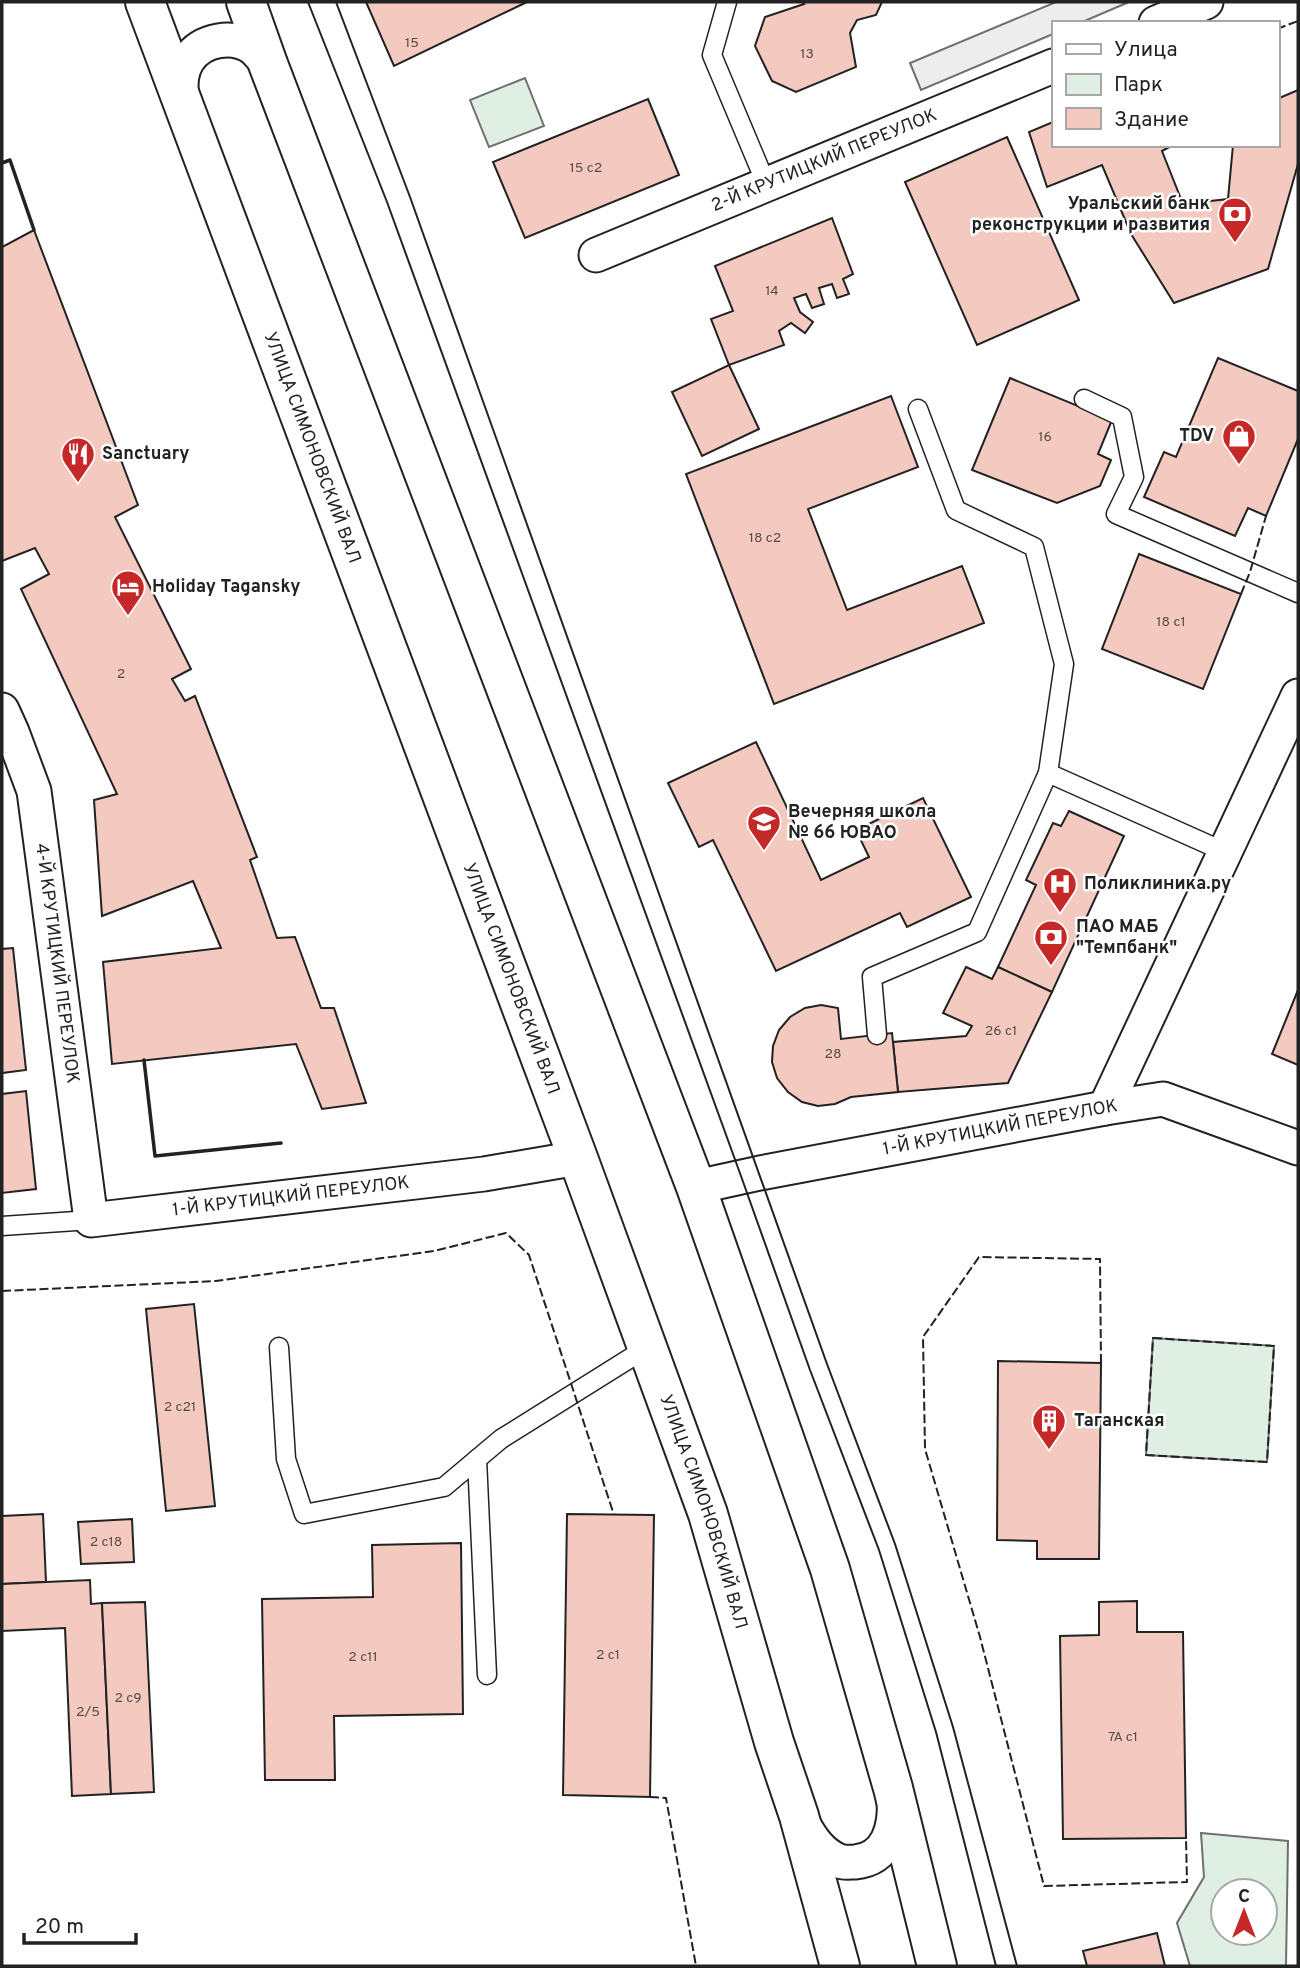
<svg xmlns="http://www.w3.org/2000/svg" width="1300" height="1968" font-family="Overpass,sans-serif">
	<rect width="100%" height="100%" fill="#fff"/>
	<g fill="#e0efe3" stroke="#6f6f6f" stroke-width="2" fill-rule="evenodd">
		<polygon points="525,78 544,126 489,147 470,100"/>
		<polygon points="1153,1338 1274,1346 1267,1462 1146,1455"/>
		<path d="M1201,1833L1288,1841L1286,1966H1190L1177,1923L1204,1877ZM1223,1891H1265V1933H1223Z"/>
	</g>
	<polygon fill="#ededed" stroke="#6f6f6f" stroke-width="2" points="1056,2 1129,2 1080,23 1053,23 1053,34 921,90 910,63"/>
	<g fill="#f3c9c0" stroke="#222" stroke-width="2">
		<polygon points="366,2 527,2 394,66"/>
		<polygon points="802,2 882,2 876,15 857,20 850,33 856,67 796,92 772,81 755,46 765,17 804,4"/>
		<polygon points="1298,90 1298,164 1268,269 1174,303 1131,234 1102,165 1047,187 1029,132 1053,122 1053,145 1173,145 1162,151 1183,204 1228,199 1233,145 1277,145 1277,99"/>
		<polygon points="648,99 679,175 525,238 493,162"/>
		<polygon points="1007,137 1079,300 977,345 905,182"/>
		<polygon points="832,218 853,274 843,279 849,294 837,298 832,284 819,288 824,304 812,308 806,294 794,298 800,312 813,322 805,333 791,323 779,331 784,345 729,365 711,319 733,311 715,266"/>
		<polygon points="34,230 138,505 115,517 191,669 172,679 185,701 195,696 257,857 250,860 277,938 295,937 321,1008 334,1008 366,1103 322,1109 296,1044 112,1064 103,962 221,948 193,881 102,916 94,800 117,794 21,589 49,574 35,548 2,561 2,247"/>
		<polygon points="1218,358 1298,391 1298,439 1266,516 1248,508 1235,536 1144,497 1164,452 1176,457"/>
		<polygon points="729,365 759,429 702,456 672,392"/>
		<polygon points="1010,378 1112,420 1098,454 1111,460 1100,486 1057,503 972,470"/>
		<polygon points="891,396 918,467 808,509 847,610 962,566 984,623 774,704 686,474"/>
		<polygon points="1139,554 1241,594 1203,689 1102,649"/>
		<polygon points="756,742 821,880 869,857 856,830 923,798 971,897 907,927 900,913 776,971 713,840 699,847 668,783"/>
		<polygon points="1069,811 1124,836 1052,992 998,967 1036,885 1026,880 1053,823 1061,826"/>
		<polygon points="13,948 26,1070 2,1073 2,949"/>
		<polygon points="966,967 992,979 998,967 1052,992 1008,1083 898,1092 893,1042 966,1036 972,1026 943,1013"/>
		<polygon points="1298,990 1298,1065 1272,1054"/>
		<polygon points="821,1005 838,1008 841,1039 892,1033 898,1092 851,1097 835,1104 818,1106 802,1102 788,1092 777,1078 772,1062 773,1046 779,1030 790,1017 805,1008"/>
		<polygon points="26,1091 36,1189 2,1193 2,1094"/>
		<polygon points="194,1304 215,1506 166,1511 146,1309"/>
		<polygon points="998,1361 1101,1363 1099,1559 1037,1559 1037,1541 997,1540"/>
		<polygon points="43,1514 46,1582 2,1584 2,1516"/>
		<polygon points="567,1514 654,1515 650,1797 563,1795"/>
		<polygon points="132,1519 134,1562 81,1564 78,1522"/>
		<polygon points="461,1543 463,1714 334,1716 335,1780 265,1780 262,1599 373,1597 372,1545"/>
		<polygon points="90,1580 91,1604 102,1603 111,1794 72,1796 65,1628 2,1631 2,1584"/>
		<polygon points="1137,1601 1137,1632 1183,1632 1186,1838 1063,1839 1060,1636 1099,1635 1099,1602"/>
		<polygon points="145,1602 154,1792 111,1794 102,1603"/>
		<polygon points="1157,1933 1165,1966 1087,1966 1083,1951"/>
	</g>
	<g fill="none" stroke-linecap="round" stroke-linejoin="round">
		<g stroke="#222" stroke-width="21">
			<g id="service">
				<polyline points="727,2 712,55 767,186"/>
				<polyline points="1084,399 1122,417 1134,477 1116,514 1298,593"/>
				<polyline points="918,409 956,510 1034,547 1064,664 1048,773"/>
				<polyline points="877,1035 872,977 977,932 1048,773 1225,852"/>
				<polyline points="2,1226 91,1220"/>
				<polyline points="279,1347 286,1459 304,1514 444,1487 501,1439 648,1347"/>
				<polyline points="477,1459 487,1675"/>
			</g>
		</g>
		<g stroke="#222" stroke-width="37">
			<g id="minor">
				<polyline points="1156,23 1206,2"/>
				<path d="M181,98C181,85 180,72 188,60C202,39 233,34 253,48C258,52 263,59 268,64"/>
				<path id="s1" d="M596,255L1053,66"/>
				<path id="s2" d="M2,710L12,732L34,791L91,1220L484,1174L578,1158"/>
				<polyline points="1105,1108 1298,696"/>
				<path id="s3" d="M696,1187L760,1173L1105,1108L1163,1099L1298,1148"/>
				<path d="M802,1822C811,1838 821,1854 839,1861C844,1863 850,1862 855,1862C888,1859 896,1827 894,1799"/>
			</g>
		</g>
		<g stroke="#222" stroke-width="42">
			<g id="primary">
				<path id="s4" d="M145,2L578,1158L708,1514L774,1742L799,1816L840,1966"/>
				<polyline points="246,2 268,64 696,1187 830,1569 893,1788 937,1966"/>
			</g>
		</g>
		<use href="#service" stroke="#fff" stroke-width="18"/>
		<use href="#minor" stroke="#fff" stroke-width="33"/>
		<use href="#primary" stroke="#fff" stroke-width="38"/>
		<g stroke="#222" stroke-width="2">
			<polyline points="308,2 387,202 741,1176 810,1370 879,1550 936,1732 996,1966"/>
			<polyline points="336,2 410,197 827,1364 895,1544 953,1727 1017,1966"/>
		</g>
		<g stroke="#222" stroke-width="2" stroke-dasharray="9 3.5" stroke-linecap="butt">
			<polyline points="1277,29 1298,21"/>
			<polyline points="1241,594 1250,572 1266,516"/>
			<polyline points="2,1291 216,1281 434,1251 506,1233 529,1255 614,1515"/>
			<polygon points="1153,1338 1274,1346 1267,1462 1146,1455"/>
			<polyline points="1101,1363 1100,1259 979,1257 923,1337 925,1449 980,1637 1044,1886 1187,1882 1186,1838"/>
			<polyline points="650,1797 666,1798 696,1966"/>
		</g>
		<g stroke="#222" stroke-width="3.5">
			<polyline points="2,163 10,160 34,230"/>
			<polyline points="144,1060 155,1156 281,1143"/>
		</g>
	</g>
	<defs>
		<g id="bank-pin" transform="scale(1.75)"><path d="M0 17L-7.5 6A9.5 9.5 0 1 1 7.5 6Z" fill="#c62828" stroke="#fff"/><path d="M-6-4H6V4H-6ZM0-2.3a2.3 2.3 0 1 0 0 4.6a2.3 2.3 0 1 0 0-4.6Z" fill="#fff"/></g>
		<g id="shop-pin" transform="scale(1.75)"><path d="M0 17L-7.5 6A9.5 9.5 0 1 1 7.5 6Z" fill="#c62828" stroke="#fff"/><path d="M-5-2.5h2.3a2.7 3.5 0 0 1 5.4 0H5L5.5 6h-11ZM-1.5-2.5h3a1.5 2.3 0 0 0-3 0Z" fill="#fff"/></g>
		<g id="restaurant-pin" transform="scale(1.75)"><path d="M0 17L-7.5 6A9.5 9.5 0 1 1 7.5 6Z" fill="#c62828" stroke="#fff"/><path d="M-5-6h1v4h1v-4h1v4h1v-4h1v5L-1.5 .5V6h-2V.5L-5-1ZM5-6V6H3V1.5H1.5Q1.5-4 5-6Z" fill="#fff"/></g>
		<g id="hotel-pin" transform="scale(1.75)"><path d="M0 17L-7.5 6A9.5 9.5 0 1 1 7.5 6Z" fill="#c62828" stroke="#fff"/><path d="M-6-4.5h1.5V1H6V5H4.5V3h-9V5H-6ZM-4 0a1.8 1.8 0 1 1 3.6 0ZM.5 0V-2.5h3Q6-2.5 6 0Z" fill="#fff"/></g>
		<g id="school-pin" transform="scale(1.75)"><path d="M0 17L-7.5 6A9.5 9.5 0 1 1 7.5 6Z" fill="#c62828" stroke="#fff"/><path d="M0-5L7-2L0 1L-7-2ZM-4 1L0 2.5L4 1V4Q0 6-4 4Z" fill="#fff"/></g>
		<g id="hospital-pin" transform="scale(1.75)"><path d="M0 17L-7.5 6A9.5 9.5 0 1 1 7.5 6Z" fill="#c62828" stroke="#fff"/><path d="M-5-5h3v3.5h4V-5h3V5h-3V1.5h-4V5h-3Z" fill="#fff"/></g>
		<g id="building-pin" transform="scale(1.75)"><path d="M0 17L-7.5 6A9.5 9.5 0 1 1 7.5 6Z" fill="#c62828" stroke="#fff"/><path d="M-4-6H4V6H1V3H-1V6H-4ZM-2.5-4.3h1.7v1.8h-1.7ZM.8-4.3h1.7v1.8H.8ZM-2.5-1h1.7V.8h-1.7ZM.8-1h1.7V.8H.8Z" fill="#fff"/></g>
	</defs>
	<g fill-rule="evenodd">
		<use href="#bank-pin" x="1235" y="214"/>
		<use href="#shop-pin" x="1239" y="436"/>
		<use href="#restaurant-pin" x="78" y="454"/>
		<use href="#hotel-pin" x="128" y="587"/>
		<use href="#school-pin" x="764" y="822"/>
		<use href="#hospital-pin" x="1060" y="884"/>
		<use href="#bank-pin" x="1051" y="937"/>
		<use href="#building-pin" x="1049" y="1421"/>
	</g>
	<g text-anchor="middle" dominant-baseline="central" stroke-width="5" stroke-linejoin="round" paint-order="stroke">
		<g font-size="14" fill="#564c4a">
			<text x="412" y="43">15</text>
			<text x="807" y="54">13</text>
			<text x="586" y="168">15 c2</text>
			<text x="772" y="291">14</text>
			<text x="1045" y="437">16</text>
			<text x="765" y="538">18 с2</text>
			<text x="1171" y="622">18 с1</text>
			<text x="121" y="674">2</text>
			<text x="1001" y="1031">26 с1</text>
			<text x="833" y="1054">28</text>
			<text x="180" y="1407">2 с21</text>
			<text x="106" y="1542">2 с18</text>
			<text x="608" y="1655">2 с1</text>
			<text x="363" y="1657">2 с11</text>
			<text x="128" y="1698">2 с9</text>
			<text x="88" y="1712">2/5</text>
			<text x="1123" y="1737">7А с1</text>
		</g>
		<g font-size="18" fill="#222" stroke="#fff">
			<text stroke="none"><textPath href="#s1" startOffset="247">2-Й КРУТИЦКИЙ ПЕРЕУЛОК</textPath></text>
			<text stroke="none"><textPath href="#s4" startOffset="476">УЛИЦА СИМОНОВСКИЙ ВАЛ</textPath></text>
			<text stroke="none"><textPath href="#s2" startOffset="261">4-Й КРУТИЦКИЙ ПЕРЕУЛОК</textPath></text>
			<text stroke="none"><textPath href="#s4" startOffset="1043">УЛИЦА СИМОНОВСКИЙ ВАЛ</textPath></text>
			<text stroke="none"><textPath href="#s3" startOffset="310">1-Й КРУТИЦКИЙ ПЕРЕУЛОК</textPath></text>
			<text stroke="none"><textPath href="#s2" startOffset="721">1-Й КРУТИЦКИЙ ПЕРЕУЛОК</textPath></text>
			<text stroke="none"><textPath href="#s4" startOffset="1610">УЛИЦА СИМОНОВСКИЙ ВАЛ</textPath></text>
		</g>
		<g font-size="18" font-weight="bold" fill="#222" stroke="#fff" text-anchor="start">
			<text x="1210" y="204" text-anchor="end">Уральский банк<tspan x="1210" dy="21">реконструкции и развития</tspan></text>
			<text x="1214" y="436" text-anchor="end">TDV</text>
			<text x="102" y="454">Sanctuary</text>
			<text x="152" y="587">Holiday Tagansky</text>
			<text x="788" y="812">Вечерняя школа<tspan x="788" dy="21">№ 66 ЮВАО</tspan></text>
			<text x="1084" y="884">Поликлиника.ру</text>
			<text x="1076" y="927">ПАО МАБ<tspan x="1076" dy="21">"Темпбанк"</tspan></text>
			<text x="1074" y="1421">Таганская</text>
		</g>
	</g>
	<rect width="1300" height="1968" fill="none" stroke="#222222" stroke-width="7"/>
	<rect x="1052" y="21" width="228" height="126" fill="#ffffff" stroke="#a7a7a7" stroke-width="2"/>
	<rect x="1066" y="44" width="35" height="10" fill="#ffffff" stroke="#a7a7a7" stroke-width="2"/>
	<text x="1114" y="56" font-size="21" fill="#222222">Улица</text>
	<rect x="1066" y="74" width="35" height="21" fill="#e0efe3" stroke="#a7a7a7" stroke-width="2"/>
	<text x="1114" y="91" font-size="21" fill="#222222">Парк</text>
	<rect x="1066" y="108" width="35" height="21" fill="#f3c9c0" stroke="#a7a7a7" stroke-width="2"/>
	<text x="1114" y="126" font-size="21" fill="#222222">Здание</text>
	<g transform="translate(1244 1912)"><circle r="33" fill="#ffffff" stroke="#a7a7a7" stroke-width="2"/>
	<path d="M0-5L12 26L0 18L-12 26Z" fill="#c62828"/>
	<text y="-10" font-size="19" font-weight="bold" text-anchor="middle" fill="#222222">С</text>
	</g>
	<path d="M24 1933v10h112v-10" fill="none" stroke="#222222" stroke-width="3.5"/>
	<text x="35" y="1933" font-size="21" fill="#222222" stroke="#ffffff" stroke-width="5" paint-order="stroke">20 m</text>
</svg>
